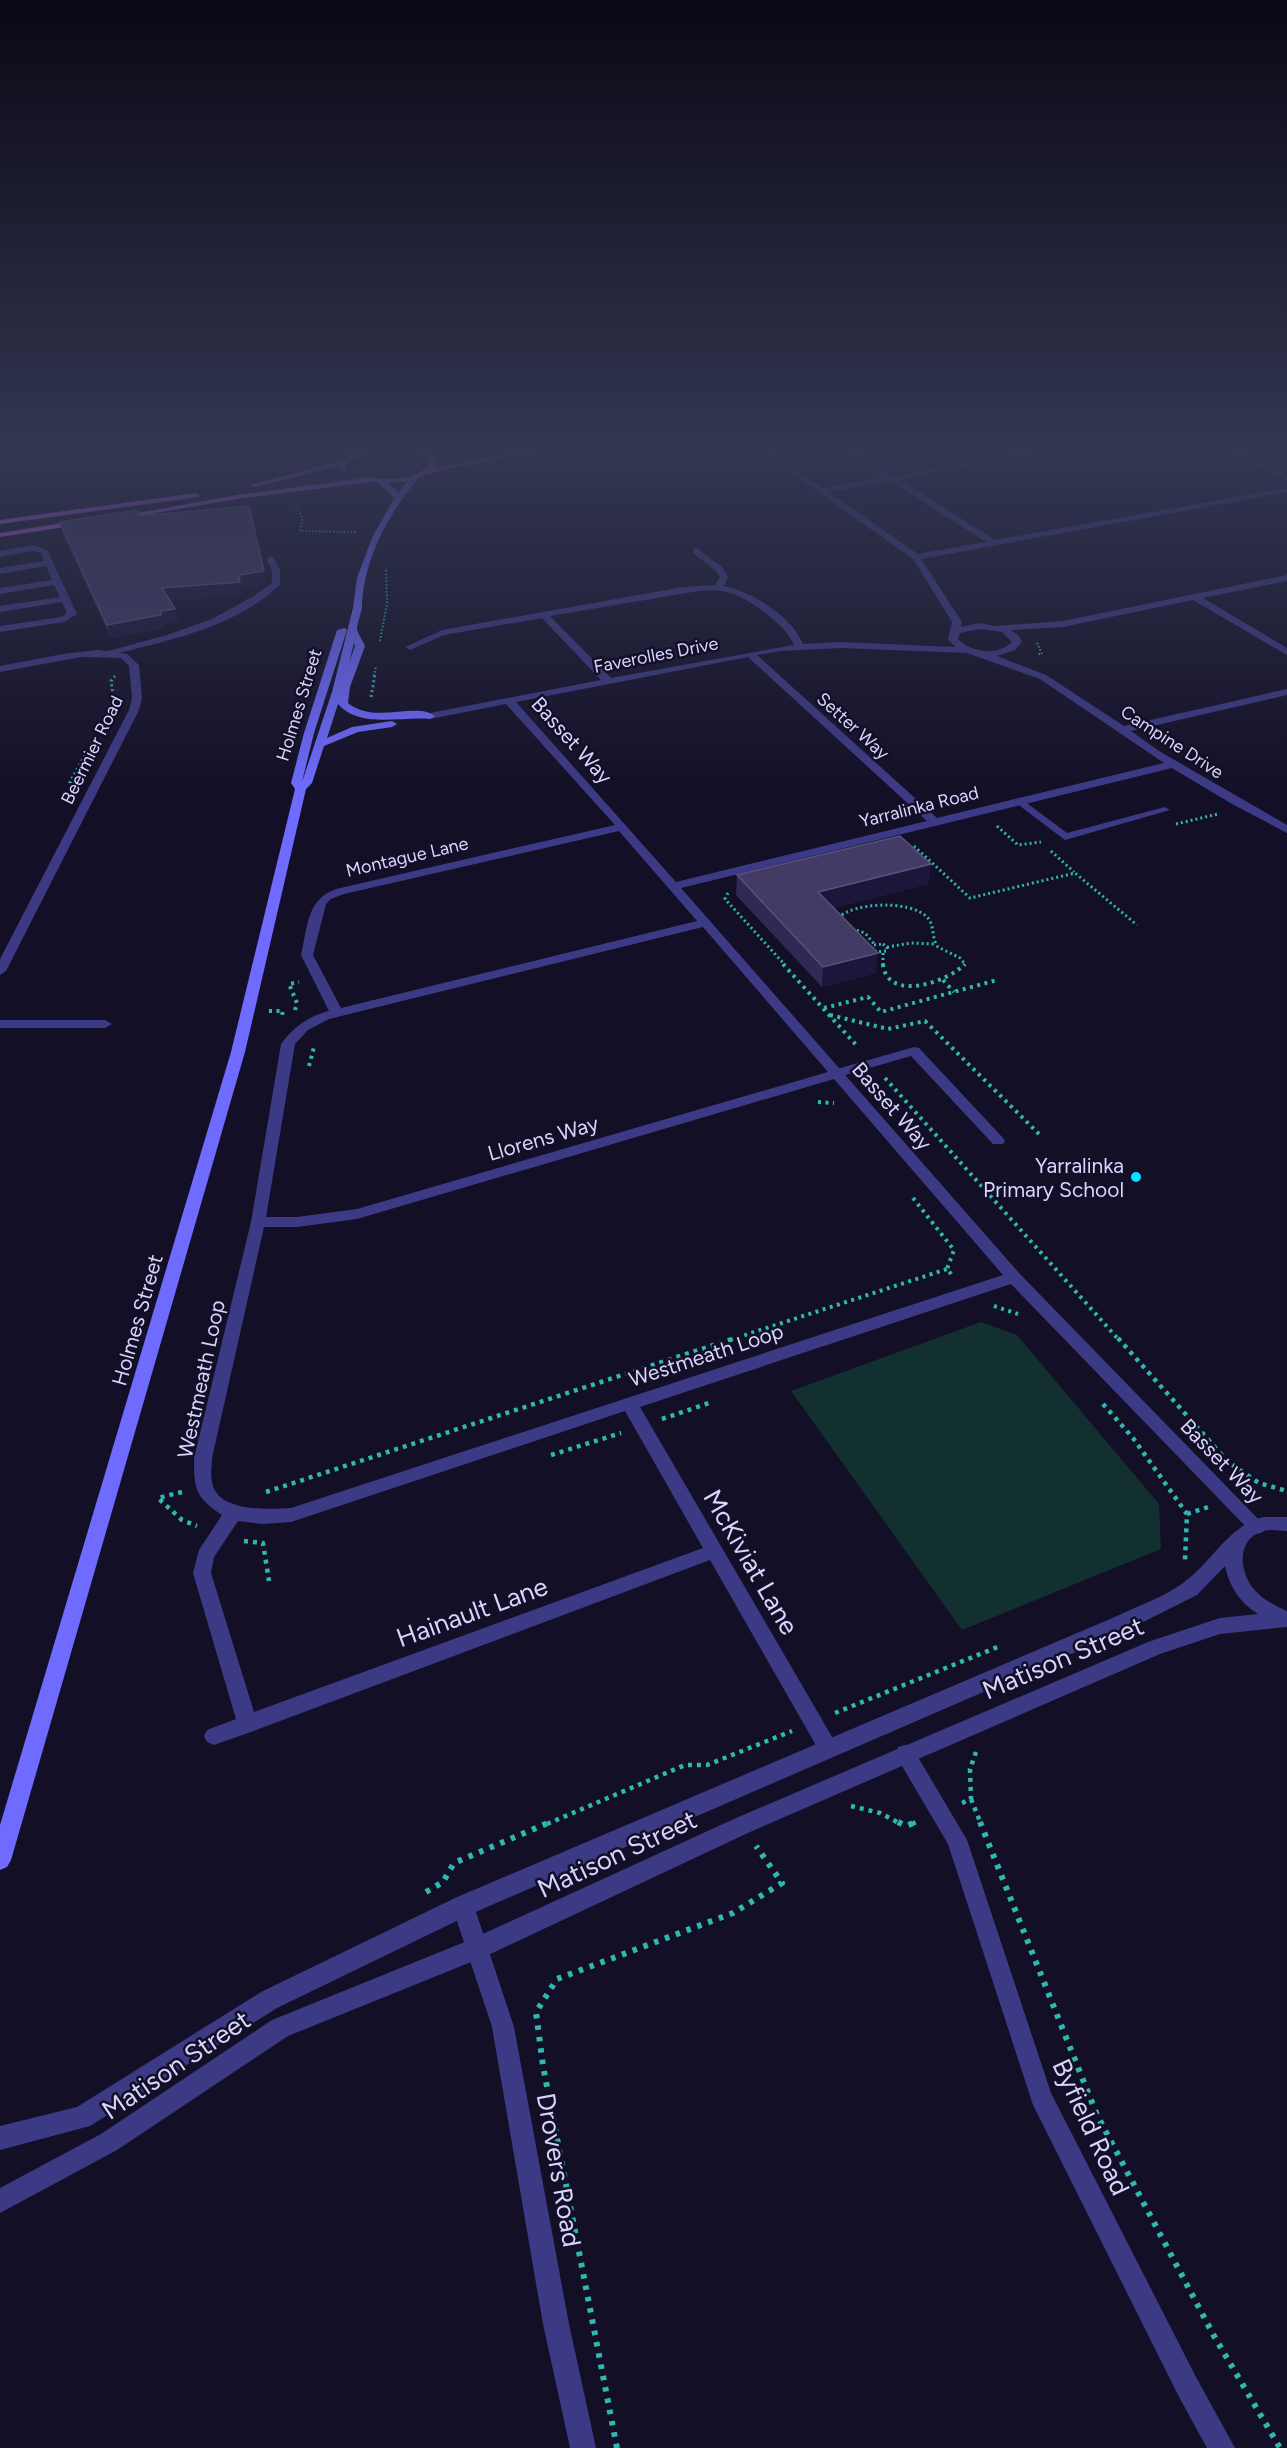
<svg xmlns="http://www.w3.org/2000/svg" width="1287" height="2448" font-family="Figtree,sans-serif">
	<rect width="100%" height="100%" fill="#130f26"/>
	<polygon fill="#12302f" points="981,1322 1017,1335 1159,1504 1161,1549 962,1630 791,1391"/>
	<g fill="none" stroke-linecap="round" stroke-linejoin="round">
		<g stroke="#2fb8b0" stroke-width="2" stroke-dasharray="1.5 2" stroke-linecap="butt">
			<polyline points="296,507 303,518 300,531 357,532"/>
			<polyline points="380,641 387,603 386,568"/>
			<polyline points="1037,643 1042,654 1037,654"/>
			<polyline points="374,676 376,666"/>
		</g>
		<g stroke="#2fb8b0" stroke-width="3" stroke-dasharray="2 3" stroke-linecap="butt">
			<polyline points="371,697 375,674"/>
			<polyline points="114,701 111,681 115,676"/>
			<polyline points="73,784 69,784 94,739"/>
			<polyline points="1176,824 1218,814"/>
			<polyline points="997,826 1018,845 1041,842"/>
			<polyline points="914,846 970,898 1075,873 1137,925"/>
			<polyline points="1051,851 1074,872"/>
			<polyline points="728,893 725,899 785,965"/>
			<path d="M838,918C854,902 910,900 927,917C935,925 931,938 938,947L960,958L965,964L964,965"/>
			<polyline points="852,929 865,933 875,945"/>
			<polygon points="883,944 887,947 887,951 877,952 872,949 873,945"/>
			<polyline points="887,947 911,943 935,944"/>
			<polyline points="883,965 883,953"/>
		</g>
		<g stroke="#2fb8b0" stroke-width="4" stroke-dasharray="3 4.5" stroke-linecap="butt">
			<polyline points="783,964 858,1047"/>
			<path d="M883,964C887,1003 948,982 965,964"/>
			<polyline points="943,980 954,992"/>
			<polyline points="824,1008 868,997 881,1012 997,980"/>
			<polyline points="295,1010 297,1003 289,984 299,982"/>
			<polyline points="269,1011 283,1011 281,1019"/>
			<polyline points="830,1015 888,1029 925,1021 1039,1134"/>
			<polyline points="309,1066 314,1047"/>
			<polyline points="885,1078 1119,1340"/>
			<polyline points="818,1102 834,1103"/>
			<polyline points="913,1198 954,1250 947,1269 952,1275"/>
			<polyline points="994,1306 1018,1314"/>
			<polyline points="730,1340 947,1269"/>
		</g>
		<g stroke="#2fb8b0" stroke-width="4.5" stroke-dasharray="4 5" stroke-linecap="butt">
			<polyline points="1118,1338 1228,1462 1259,1483 1287,1491"/>
			<polyline points="1103,1404 1133,1438 1187,1514 1185,1560"/>
			<polyline points="662,1419 709,1403"/>
			<polyline points="551,1455 621,1433"/>
			<polyline points="182,1492 158,1498 182,1520 197,1526"/>
			<polyline points="266,1492 735,1338"/>
			<polyline points="1187,1514 1208,1507"/>
			<polyline points="244,1541 263,1543 269,1581"/>
			<polyline points="835,1713 1000,1646"/>
			<polyline points="971,1799 981,1824"/>
			<polyline points="962,1803 971,1799 970,1769 976,1752"/>
			<polyline points="851,1806 880,1813 901,1824"/>
			<polyline points="547,1824 685,1765 707,1765 792,1731"/>
			<polyline points="912,1824 919,1821"/>
		</g>
		<g stroke="#2fb8b0" stroke-width="6" stroke-dasharray="4.5 7" stroke-linecap="butt">
			<polyline points="898,1822 906,1826 916,1822"/>
			<polyline points="980,1822 1097,2115 1214,2336 1280,2448"/>
			<polyline points="426,1892 443,1882 454,1863 550,1822"/>
			<polyline points="617,2448 543,2066 536,2012 557,1979 733,1913 782,1883 756,1846"/>
		</g>
		<g fill="#3d3a85" fill-rule="evenodd">
			<polygon points="33,545 47,550 77,614 64,622 0,632 0,626 61,617 67,613 62,602 0,612 0,606 60,597 54,585 0,594 0,588 52,580 46,566 0,574 0,568 44,561 40,552 33,551 0,557 0,551"/>
			<path d="M270,556L273,557L280,570V584C238,628 159,643 102,657L97,654L167,635L212,619L254,596L272,583V570L266,559Z"/>
			<polygon points="1020,798 1067,833 1165,807 1170,810 1065,840 1016,803 1016,799"/>
			<polygon points="914,1047 919,1048 1003,1138 1005,1141 1003,1144 993,1144 911,1056 835,1078 828,1074 830,1071"/>
		</g>
		<g fill="#3d3a85" fill-rule="evenodd">
			<path d="M759,450H768L822,488L885,477L845,450H854L894,476L1037,450H1055L899,479L995,540L1287,488V492L921,559L962,622L961,627L979,623L995,626L1063,621L1287,575V581L1203,598L1287,648V655L1193,600L1063,627L1011,630L1019,636L1022,642L1015,650L997,656L1046,675L1124,726L1287,689V695L1131,731L1159,751L1287,825V833L1232,804L1172,768L681,888L1019,1273L1266,1527L1263,1532L1257,1534L1251,1532L1011,1284L640,1407L835,1742L838,1748L835,1754L828,1757L821,1754L710,1560L248,1733L214,1745L207,1742L204,1736L207,1730L236,1719L193,1573L199,1550L222,1515C195,1497 194,1489 194,1458L251,1222L281,1044C293,1027 309,1016 329,1011L301,955C308,927 306,900 336,889L615,825L506,704L430,719L425,716L430,713L601,680L542,618L444,635L410,650L405,647L442,630L683,587L715,585L720,577L716,571L693,553V549L696,548L722,567L728,577L724,586C753,593 791,615 803,644L841,642L955,647L948,639L952,622L913,559ZM891,481L986,542L918,554L828,492ZM699,591C708,590 718,590 727,592C748,597 786,625 794,645L611,678L550,616ZM979,629L1002,632L1012,642C998,656 971,653 958,639L960,633ZM841,648L967,653L1040,679L1164,763L937,818L757,655L781,651ZM748,657L927,821L676,882L516,702ZM619,831L697,921L341,1008L313,955L326,904L331,899L344,894ZM703,927L828,1072L357,1209L297,1217H266L295,1044L308,1030L329,1019ZM834,1079L1003,1275L291,1508C269,1509 217,1513 212,1482C210,1474 212,1466 212,1458L264,1227H297L357,1219ZM625,1411L703,1548L254,1712L211,1573L214,1557L238,1521L263,1524L291,1522Z"/>
			<polygon points="98,650 127,654 139,665 142,698 139,710 6,971 0,975 0,959 129,710 132,698 129,666 121,658 81,657 0,672 0,666 63,654"/>
			<polygon points="0,1020 105,1020 112,1024 105,1028 0,1028"/>
			<polygon points="905,1745 912,1747 967,1840 1051,2093 1196,2377 1235,2448 1207,2448 1178,2395 1033,2105 948,1844 895,1754 898,1747"/>
			<polygon points="463,1895 471,1898 474,1906 514,2027 569,2324 596,2448 570,2448 543,2324 492,2027 452,1906 455,1898"/>
		</g>
		<g fill="#3d3a85" fill-rule="evenodd">
			<polygon points="1226,450 1236,450 1287,476 1287,481"/>
			<path d="M1264,1517H1287V1531C1279,1531 1271,1529 1263,1531C1237,1539 1239,1569 1252,1587C1261,1599 1274,1605 1287,1611V1627L1220,1634L1160,1654L750,1832L486,1956L288,2036L117,2150L0,2213V2188L101,2134L272,2020L472,1939L736,1818L1148,1642L1220,1618L1258,1614C1240,1603 1229,1586 1225,1566L1197,1595L1131,1628L471,1914L277,2008L90,2126L0,2150V2126L77,2107L261,1992L455,1898L1117,1616C1138,1606 1164,1597 1183,1583C1212,1563 1228,1525 1264,1517Z"/>
		</g>
		<g fill="#6f6bff" fill-rule="evenodd">
			<polygon points="348,450 356,450 353,458 349,460 345,458"/>
			<path d="M413,474L420,476C389,513 364,557 362,606C362,613 357,622 357,629C358,634 363,641 365,646L350,687L348,703C375,725 415,701 435,716L430,719C401,716 360,729 338,704L327,738L352,727L392,721L397,724L392,727L358,732L324,746L312,783L306,789L245,1052L11,1860L7,1867L0,1870V1825L231,1052L295,789L291,783L304,733L337,630L345,628L347,630L314,733L302,782L332,692L353,608L357,578L372,538L394,498L376,481L380,479L388,481L398,493ZM354,643L355,646L349,663Z"/>
		</g>
		<g fill="#c25bff" fill-rule="evenodd">
			<polygon points="363,450 375,450 347,463 345,471 339,471 339,466 255,487 251,485 341,460"/>
			<path d="M409,450L431,453L438,462L434,468L535,450H555L450,468L403,482H372L237,499L120,519L116,517L237,495L359,479L363,477C383,479 418,483 430,462L425,457Z"/>
			<polygon points="196,493 200,495 199,497 0,524 0,520"/>
			<polygon points="81,520 84,520 84,524 0,537 0,533"/>
		</g>
	</g>
	<g fill="#312854">
		<polygon points="140,516 264,571 266,584 241,588 242,595 170,601 178,622 164,624 164,628 111,638 63,535 60,522"/>
		<polygon points="931,864 928,884 833,908 876,973 822,987 736,895 737,875"/>
	</g>
	<g fill="#1d163a">
		<polygon points="264,571 266,584 241,588 242,595 165,602 162,588 239,575"/>
		<polygon points="175,609 178,622 164,624 164,628 111,638 107,625 161,611"/>
		<polygon points="931,864 928,884 816,912 818,892"/>
		<polygon points="878,953 876,973 822,987 823,967"/>
	</g>
	<g fill="#433a66" stroke="#5a527e" stroke-width="1.5">
		<polygon points="249,506 264,571 239,575 240,582 162,588 175,609 161,611 161,615 107,625 60,522 138,510 139,516"/>
		<polygon points="900,836 931,864 818,892 878,953 823,967 737,875"/>
	</g>
	<linearGradient id="sky" x2="0" y2="1"><stop stop-color="#0a0815"/><stop offset="0.57" stop-color="#333752"/><stop offset="1" stop-color="#333752" stop-opacity="0"/></linearGradient>
	<rect width="1287" height="793" fill="url(#sky)"/>
	<circle fill="#00e5ff" stroke="#130f26" stroke-width="2" cx="1136" cy="1177" r="6"/>
	<g text-anchor="middle" dominant-baseline="central" stroke-width="5" stroke-linejoin="round" paint-order="stroke">
		<g font-size="18" fill="#d9d4ff" stroke="#130f26">
			<text transform="translate(656 655) rotate(-11)">Faverolles Drive</text>
			<text transform="translate(299 705) rotate(-73)">Holmes Street</text>
			<text transform="translate(853 726) rotate(42)">Setter Way</text>
			<text transform="translate(1172 742) rotate(33)">Campine Drive</text>
			<text transform="translate(92 750) rotate(-64)">Beermier Road</text>
			<text transform="translate(919 807) rotate(-14)">Yarralinka Road</text>
			<text transform="translate(407 857) rotate(-13)">Montague Lane</text>
		</g>
		<g font-size="21" fill="#d9d4ff" stroke="#130f26">
			<text transform="translate(572 740) rotate(48)">Basset Way</text>
			<text transform="translate(892 1106) rotate(49)">Basset Way</text>
			<text transform="translate(543 1138) rotate(-16)">Llorens Way</text>
			<text transform="translate(137 1320) rotate(-74)">Holmes Street</text>
			<text transform="translate(706 1355) rotate(-18)">Westmeath Loop</text>
			<text transform="translate(201 1379) rotate(-78)">Westmeath Loop</text>
			<text transform="translate(1222 1461) rotate(46)">Basset Way</text>
		</g>
		<g font-size="21" fill="#d9d4ff" stroke="#130f26" text-anchor="end">
			<text x="1124" y="1165">Yarralinka<tspan x="1124" dy="24">Primary School</tspan></text>
		</g>
		<g font-size="26" fill="#d9d4ff" stroke="#130f26">
			<text transform="translate(751 1562) rotate(60)">McKiviat Lane</text>
			<text transform="translate(472 1612) rotate(-20)">Hainault Lane</text>
			<text transform="translate(1063 1658) rotate(-23)">Matison Street</text>
			<text transform="translate(617 1854) rotate(-25)">Matison Street</text>
			<text transform="translate(176 2065) rotate(-34)">Matison Street</text>
			<text transform="translate(1091 2127) rotate(65)">Byfield Road</text>
			<text transform="translate(559 2170) rotate(80)">Drovers Road</text>
		</g>
	</g>
</svg>
